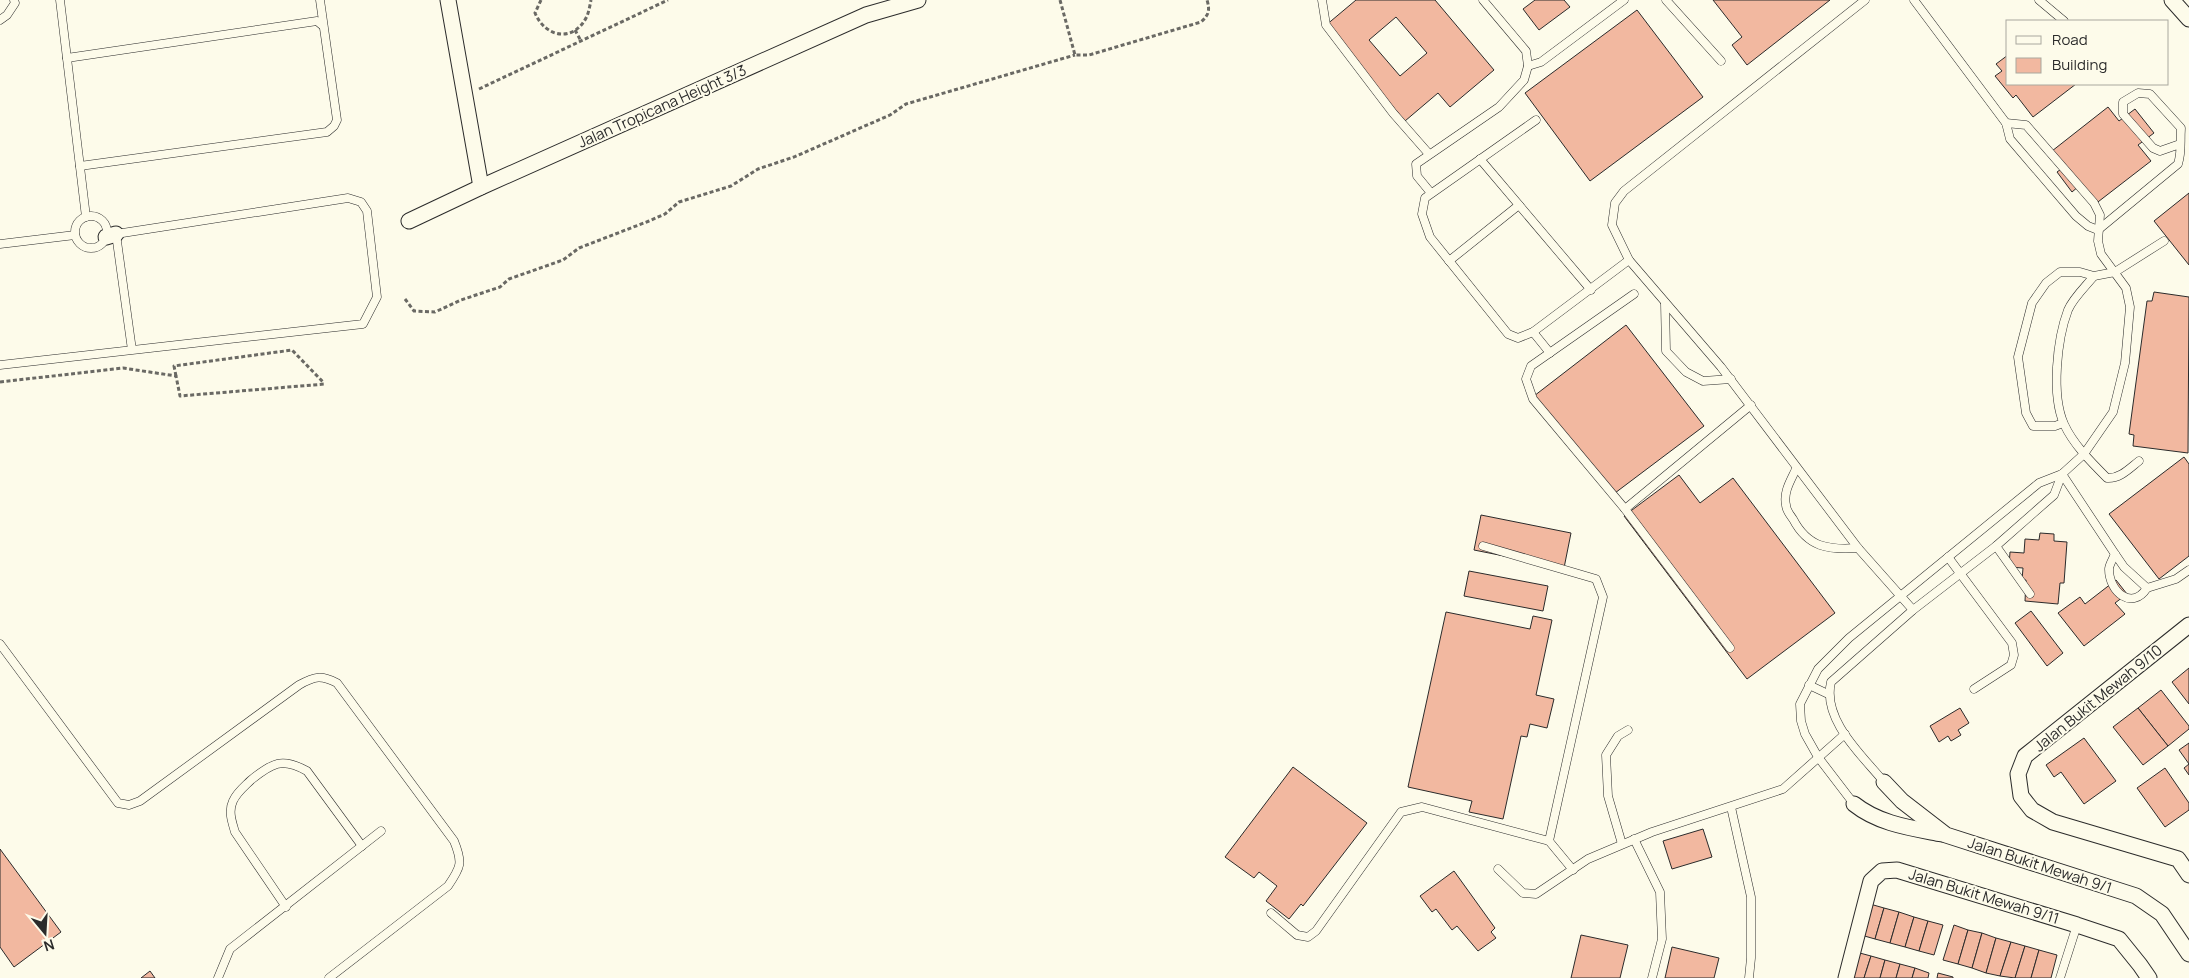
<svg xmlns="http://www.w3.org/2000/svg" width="2189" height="978" font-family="Manrope,sans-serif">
	<rect width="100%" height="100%" fill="#fdfbea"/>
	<g fill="#f2b8a0" stroke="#2b2b2b" fill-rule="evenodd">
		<path d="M1356,0H1435L1494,70L1450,107L1438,93L1405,121L1325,26ZM1396,17L1427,53L1400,76L1369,40Z"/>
		<polygon points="1535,0 1564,0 1570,7 1539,30 1523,9"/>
		<polygon points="1713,0 1830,0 1747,65 1732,45 1742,37"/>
		<polygon points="1637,10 1703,97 1590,181 1525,93"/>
		<polygon points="2008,55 2008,84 2076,84 2033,117 2016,95 2013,98 1995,76 2002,71 1996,64"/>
		<polygon points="2108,107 2119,121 2135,109 2154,133 2138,145 2151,161 2094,205 2079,186 2072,192 2057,172 2064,167 2052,151"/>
		<polygon points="2189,193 2189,265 2154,221"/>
		<polygon points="2154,292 2189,297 2188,453 2133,446 2134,435 2129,434 2147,301 2152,301"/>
		<polygon points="1626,325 1704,426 1611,496 1534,396"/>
		<polygon points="2184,457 2189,464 2189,556 2159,579 2109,514"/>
		<polygon points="1679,475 1700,503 1733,478 1835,613 1747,679 1624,516"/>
		<polygon points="1481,515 1571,533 1564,568 1474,550"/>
		<polygon points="2040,533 2054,534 2054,541 2067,542 2064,583 2060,583 2058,604 2025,601 2026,580 2022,580 2023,568 2009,567 2010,552 2024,553 2025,539 2039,540"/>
		<polygon points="1469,571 1548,586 1543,611 1464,596"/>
		<polygon points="2116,580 2127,594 2115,603 2125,614 2084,646 2058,613 2080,597 2085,604"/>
		<polygon points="2031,611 2063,653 2047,666 2015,623"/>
		<polygon points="1446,612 1530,629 1533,616 1552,620 1536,695 1554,699 1547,728 1530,724 1527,737 1521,736 1503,819 1469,812 1472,801 1408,787"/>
		<polygon points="2189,668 2189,704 2172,682"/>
		<polygon points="2161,690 2189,726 2189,729 2168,746 2138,708"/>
		<polygon points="1960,708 1969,723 1958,730 1961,735 1951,741 1948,736 1939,742 1930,726"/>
		<polygon points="2138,708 2168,746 2143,765 2113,727"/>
		<polygon points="2084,738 2116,781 2084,804 2061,772 2054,777 2046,765"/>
		<polygon points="2189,743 2189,764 2179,750"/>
		<polygon points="2189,764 2189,775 2184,768"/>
		<polygon points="1293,767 1367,823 1303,906 1301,904 1289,919 1266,901 1277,886 1259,872 1254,878 1225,857"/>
		<polygon points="2165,768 2189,803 2189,810 2165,827 2137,788"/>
		<polygon points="1703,829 1712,857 1672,869 1663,841"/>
		<polygon points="0,849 61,932 14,967 0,947"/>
		<polygon points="1454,871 1495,928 1491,932 1496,938 1478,951 1457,926 1452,930 1436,909 1432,912 1420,896"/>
		<polygon points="1870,904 1884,908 1875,939 1861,935"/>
		<polygon points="1884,908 1899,912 1890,943 1875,939"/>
		<polygon points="1899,912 1914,917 1905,947 1890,943"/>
		<polygon points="1914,917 1928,921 1919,951 1905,947"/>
		<polygon points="1928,921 1943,925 1934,955 1919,951"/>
		<polygon points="1954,925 1968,930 1958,964 1943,960"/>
		<polygon points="1968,930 1982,933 1972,968 1958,964"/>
		<polygon points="1982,933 1996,938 1986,973 1972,968"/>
		<polygon points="1581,935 1628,945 1620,978 1571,978"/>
		<polygon points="1996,938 2011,942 2000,976 1986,973"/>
		<polygon points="2011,942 2025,946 2015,978 2000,976"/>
		<polygon points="2025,946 2039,950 2031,978 2015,978"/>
		<polygon points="1672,947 1719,958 1714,978 1665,978"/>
		<polygon points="2039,950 2057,955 2051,978 2031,978"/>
		<polygon points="1856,952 1871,956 1864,978 1848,978"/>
		<polygon points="1871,956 1885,960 1880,978 1864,978"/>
		<polygon points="1885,960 1900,964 1896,978 1880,978"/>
		<polygon points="1900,964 1915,968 1912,978 1896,978"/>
		<polygon points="1915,968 1929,973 1928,978 1912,978"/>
		<polygon points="150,971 155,978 141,978"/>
		<polygon points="1938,973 1953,977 1953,978 1937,978"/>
	</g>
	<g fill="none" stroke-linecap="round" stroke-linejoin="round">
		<g stroke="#2b2b2b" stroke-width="9">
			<g id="lane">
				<polyline points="60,0 86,217"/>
				<polyline points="1322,0 1326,25 1393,113 1429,154"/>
				<polyline points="1666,0 1721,61"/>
				<polyline points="1865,0 1624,191 1615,203 1612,225 1629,260 1721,367 1858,548 1913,610"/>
				<polyline points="1914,0 2006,123 2010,139 2076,216 2088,226 2098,230"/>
				<polyline points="2039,0 2064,21"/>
				<polyline points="0,20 7,15 15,3 14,0"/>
				<polyline points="67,58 317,21 323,26"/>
				<polyline points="1528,66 1541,62 1624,0"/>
				<polyline points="1536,120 1425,198 1422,214 1430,237 1508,334 1518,338 1533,332 1629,260"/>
				<polyline points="1480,159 1591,290"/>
				<polyline points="80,166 327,132 334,126 337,120 320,0"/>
				<polyline points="1431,193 1417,176 1416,164 1499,107 1524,80 1528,66 1526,51 1483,0"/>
				<circle cx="91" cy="232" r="16"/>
				<path d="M2098,230L2178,164C2182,151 2180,142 2181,128L2150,94L2138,93L2123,102V114L2153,148L2160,151L2180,144"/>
				<polyline points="0,244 75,235"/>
				<polyline points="1449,261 1519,205"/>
				<path d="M2094,276C2086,286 2073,298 2068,310C2057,339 2051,395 2064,424C2073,444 2091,462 2107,478C2120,479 2130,468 2139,461"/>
				<polyline points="1634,294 1531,366 1526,379 1533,399 1625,509 1730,648"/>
				<polyline points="1665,303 1666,351 1686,372 1703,381 1731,379"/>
				<polyline points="1533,332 1550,353"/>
				<polyline points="0,365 363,324 377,297 367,211 361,202 348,198 116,234 132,350"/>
				<polyline points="2063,423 2055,426 2033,426 2026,413 2018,357 2032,303 2046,283 2060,272 2080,272 2094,276 2115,272 2164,241"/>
				<path d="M1796,469C1791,480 1783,492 1786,505C1786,510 1790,515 1793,519C1808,548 1829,550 1858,548"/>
				<polyline points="2062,474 2115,554 2124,567 2147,588 2176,579 2189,570"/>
				<polyline points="1625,509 1751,405"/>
				<polyline points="1483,546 1596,579 1603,597 1549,841"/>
				<polyline points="1996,546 2030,594"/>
				<path d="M2115,554C2113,559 2109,565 2109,569C2109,592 2132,611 2147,588"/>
				<polyline points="1948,557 2012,643 2014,655 2011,665 1974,689"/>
				<path d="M0,644L118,803L129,805L140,801L299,685C315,676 321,675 337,683L454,841C463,863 461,867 448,886L329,978"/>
				<polyline points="1809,685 1828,694"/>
				<path d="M1884,782C1862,755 1822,720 1831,682L1913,610L1996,546L2054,495L2062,474"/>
				<polyline points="1854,804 1818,757 1805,734 1801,721 1800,704 1818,669 1849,638 2039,483 2062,474 2084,454 2113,412 2125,363 2130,307 2126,288 2101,254 2098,241 2100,215 2094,203 2026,125 2006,123"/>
				<polyline points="1731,807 1751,897 1751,958 1749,978"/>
				<polyline points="1634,839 1660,892 1662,939 1652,978"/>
				<polyline points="1622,844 1608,796 1606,755 1618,736 1628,730"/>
				<polyline points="1498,869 1523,893 1536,894 1588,859 1652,832 1783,789 1845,734"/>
				<path d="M286,907L235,832C232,822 228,811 233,801C237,792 244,787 251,780C272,763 282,757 307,771L362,846"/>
				<polyline points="1271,913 1297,935 1308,937 1316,931 1401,812 1422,807 1549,841 1573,870"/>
				<polyline points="218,978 230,949 381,831"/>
				<polyline points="2060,978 2077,925"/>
			</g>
		</g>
		<g stroke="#2b2b2b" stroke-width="17">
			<g id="street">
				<polyline points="448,0 481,187"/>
				<polyline points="2172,0 2189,19"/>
				<polyline points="409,221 481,187 866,15 918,0"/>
				<polyline points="106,237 116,234"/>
				<polyline points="2189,625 2025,756 2018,774 2021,796 2032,810 2053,822 2178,859 2189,875"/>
				<polyline points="1884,782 1902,801 1946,835 2136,896 2162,914 2189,954"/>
				<path d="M1854,804C1879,824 1911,828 1942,834"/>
				<polyline points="1846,978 1871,881 1882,871 1897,870 2077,925 2119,939 2140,965 2149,978"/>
			</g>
		</g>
		<g stroke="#6a6964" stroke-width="3" stroke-dasharray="4 2.5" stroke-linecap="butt">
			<path d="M541,0L535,13C546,39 575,42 587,16C589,11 590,5 591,0"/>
			<path d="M1060,0L1075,55H1089L1201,22C1209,15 1210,10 1207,0"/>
			<polyline points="575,30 581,41"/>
			<polyline points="479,89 668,0"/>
			<polyline points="405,299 414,311 435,312 461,300 500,287 509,279 563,260 579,248 649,221 665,214 679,202 731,186 758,169 794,157 890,115 906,104 1075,55"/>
			<polyline points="176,376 174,366 292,350 324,383"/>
			<polyline points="0,382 123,368 176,376 180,396 325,384"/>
		</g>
		<use href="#lane" stroke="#fdfbea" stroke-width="8"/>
		<use href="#street" stroke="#fdfbea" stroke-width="15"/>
	</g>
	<g text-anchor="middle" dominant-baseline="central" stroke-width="4" stroke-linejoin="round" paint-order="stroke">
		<g font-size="15" fill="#2b2b2b" stroke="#fdfbea">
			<text transform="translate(662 106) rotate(-24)">Jalan Tropicana Height 3/3</text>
			<text transform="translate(2098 698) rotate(-39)">Jalan Bukit Mewah 9/10</text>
			<text transform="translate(2040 865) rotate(18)">Jalan Bukit Mewah 9/1</text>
			<text transform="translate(1984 896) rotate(17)">Jalan Bukit Mewah 9/11</text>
		</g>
	</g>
	<rect x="2006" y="20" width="162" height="65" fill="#fdfbea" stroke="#a9a89e"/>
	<rect x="2016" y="36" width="25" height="8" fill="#fdfbea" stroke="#a9a89e"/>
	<text x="2052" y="45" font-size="15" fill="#2b2b2b">Road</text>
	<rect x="2016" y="58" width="25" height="15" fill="#f2b8a0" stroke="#a9a89e"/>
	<text x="2052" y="70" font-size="15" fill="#2b2b2b">Building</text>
	<g transform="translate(45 933) rotate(162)" stroke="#fdfbea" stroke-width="4" paint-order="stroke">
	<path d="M0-4L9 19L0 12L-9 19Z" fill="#2b2b2b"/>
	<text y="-8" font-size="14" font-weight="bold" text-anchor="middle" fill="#2b2b2b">N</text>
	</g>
</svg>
